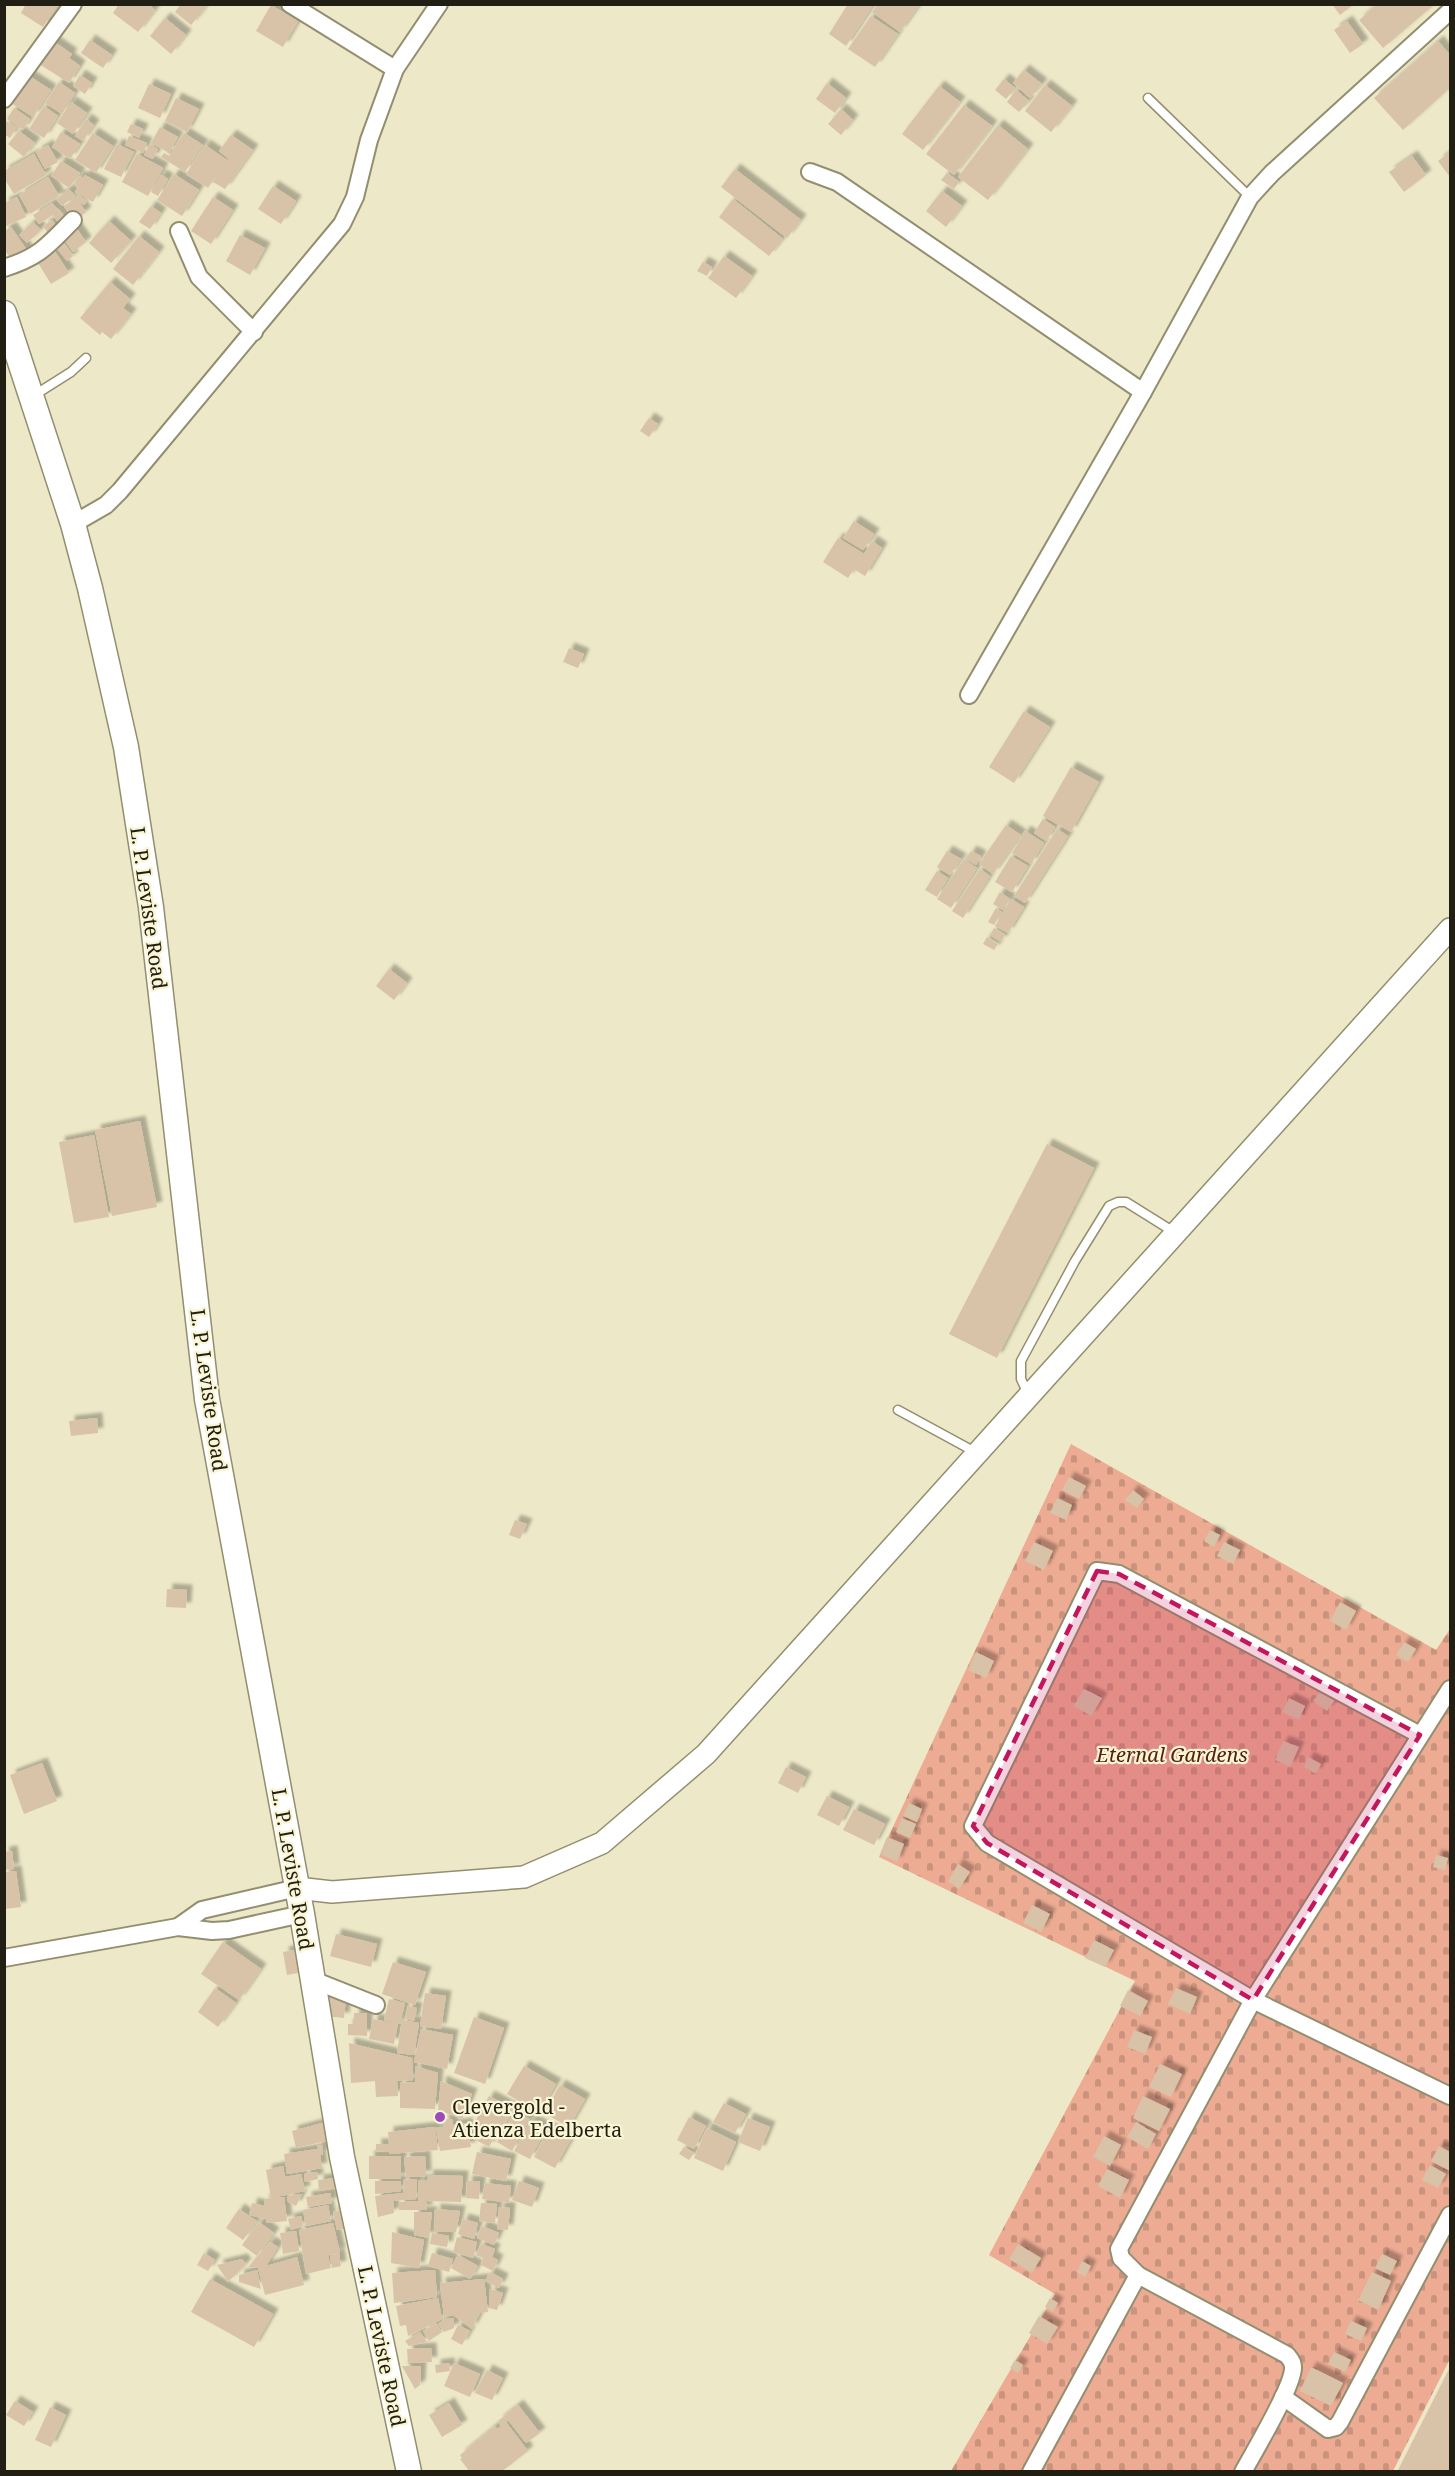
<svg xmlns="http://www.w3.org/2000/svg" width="1455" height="2476" font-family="'Noto Serif',serif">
	<defs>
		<pattern id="cemetery-stones" width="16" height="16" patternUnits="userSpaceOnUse" patternTransform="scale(1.5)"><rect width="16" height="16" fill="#ecab92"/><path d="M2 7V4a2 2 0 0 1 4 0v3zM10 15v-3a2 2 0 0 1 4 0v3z" fill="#ca937d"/></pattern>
		<filter id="shadow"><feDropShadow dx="5.5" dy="-5.5" stdDeviation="1.5" flood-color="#0004"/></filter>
	</defs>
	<rect width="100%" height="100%" fill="#ede8c7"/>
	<polygon fill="url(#cemetery-stones)" points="1071,1444 1436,1650 1450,1629 1450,2359 1393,2471 951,2471 1055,2294 989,2255 1135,1981 879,1857"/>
	<g fill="#d9c3a8" filter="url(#shadow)">
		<polygon points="26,4 58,4 43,27 21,13"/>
		<polygon points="119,4 148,4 155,10 138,32 113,13"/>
		<polygon points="181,4 208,4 191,25 175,12"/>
		<polygon points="848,4 874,4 846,46 829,34"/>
		<polygon points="878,4 920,4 900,32 872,12"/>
		<polygon points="1332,4 1354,4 1340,15"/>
		<polygon points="1378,4 1435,4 1383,48 1359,20"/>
		<polygon points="271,5 298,21 283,47 256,31"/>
		<polygon points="871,16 898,34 875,67 848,49"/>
		<polygon points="165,18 186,35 171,54 150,36"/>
		<polygon points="1347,21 1363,44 1350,53 1334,30"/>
		<polygon points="50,39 72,54 69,58 80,66 69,83 36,62"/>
		<polygon points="90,40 112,55 103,68 81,53"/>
		<polygon points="1438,41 1450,55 1450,88 1403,130 1374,98"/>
		<polygon points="1024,70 1042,84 1030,98 1013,83"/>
		<polygon points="26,74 51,90 33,117 8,101"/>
		<polygon points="80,75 92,83 85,94 73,86"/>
		<polygon points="1004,79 1015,88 1006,99 995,90"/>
		<polygon points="59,82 75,93 62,114 45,103"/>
		<polygon points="827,83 846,98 835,113 816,99"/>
		<polygon points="149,84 171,94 160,118 138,108"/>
		<polygon points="1045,85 1072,106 1051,132 1025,111"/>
		<polygon points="939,86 960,102 923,150 902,134"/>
		<polygon points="1016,90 1029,101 1019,112 1007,102"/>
		<polygon points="176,98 199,109 187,132 165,121"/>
		<polygon points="71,102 87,113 73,134 57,123"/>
		<polygon points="964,105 992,126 954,175 926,154"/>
		<polygon points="44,106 58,116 44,138 29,129"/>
		<polygon points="14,108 30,119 23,130 7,119"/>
		<polygon points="841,109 853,120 841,135 828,124"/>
		<polygon points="86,119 94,125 83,141 75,136"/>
		<polygon points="4,120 17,127 10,138 4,134"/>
		<polygon points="131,124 143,129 139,138 127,132"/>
		<polygon points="998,125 1028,149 988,200 958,177"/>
		<polygon points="160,127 178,137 169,153 151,143"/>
		<polygon points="19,131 35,143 24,157 8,144"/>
		<polygon points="61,132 80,144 70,159 52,147"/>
		<polygon points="93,133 113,146 96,173 75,160"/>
		<polygon points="184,133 203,145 185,172 161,157 164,153 169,156"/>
		<polygon points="231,135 253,150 225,189 213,182 229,159 219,151"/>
		<polygon points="129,136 147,143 143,153 125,145"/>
		<polygon points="117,144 134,152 121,177 104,169"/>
		<polygon points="150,144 158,149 153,159 144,155"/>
		<polygon points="48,145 58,162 45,169 36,152"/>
		<polygon points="205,145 227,160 208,188 186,174"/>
		<polygon points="1450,152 1450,177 1438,161"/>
		<polygon points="34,154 46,175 14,194 4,178 4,171"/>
		<polygon points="137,154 163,168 148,196 122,182"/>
		<polygon points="1412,156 1426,175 1404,192 1389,172"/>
		<polygon points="61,161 80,173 69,188 51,176"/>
		<polygon points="735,169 801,220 787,238 721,187"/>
		<polygon points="947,173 959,182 954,189 941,180"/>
		<polygon points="174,174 199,190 182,216 157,200"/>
		<polygon points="85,175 103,185 93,202 75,192 78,187 74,184 79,176 83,178"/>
		<polygon points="161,175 168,179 158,196 151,192"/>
		<polygon points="48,177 59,196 30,214 19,195"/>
		<polygon points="273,186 296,201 281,224 258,209"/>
		<polygon points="69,189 75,196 62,206 56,199"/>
		<polygon points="942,191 962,206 946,227 926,211"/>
		<polygon points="79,195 87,201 84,205 79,202 86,212 74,221 64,206"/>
		<polygon points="17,197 26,217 4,227 4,203"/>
		<polygon points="213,197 233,210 211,244 191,231"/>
		<polygon points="733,199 783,239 769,256 719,217"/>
		<polygon points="52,203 70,223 62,228 53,215 39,224 33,215"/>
		<polygon points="151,206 161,213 150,229 139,222"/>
		<polygon points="52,220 60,231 51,238 43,226"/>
		<polygon points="109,221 131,241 111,263 89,243"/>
		<polygon points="33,222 41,230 27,243 19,235"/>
		<polygon points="75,226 86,242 73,252 62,236"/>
		<polygon points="11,227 29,253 14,264 4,249 4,231"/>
		<polygon points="240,235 265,248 250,275 226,261"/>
		<polygon points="139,236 159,252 133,285 113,269"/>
		<polygon points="59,237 73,256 67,261 52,242"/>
		<polygon points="52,247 69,273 51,284 35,258"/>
		<polygon points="724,256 752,276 736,298 708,278"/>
		<polygon points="703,262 712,267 707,276 697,271"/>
		<polygon points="110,282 130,299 123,308 131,314 111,339 102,332 100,335 80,318"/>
		<polygon points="649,418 658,424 649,437 640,431"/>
		<polygon points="854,521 874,534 863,550 843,538"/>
		<polygon points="838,538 864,554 872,541 882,548 865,576 854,569 848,578 823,562"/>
		<polygon points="569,648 584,654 578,668 563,662"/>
		<polygon points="1024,711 1050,727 1014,783 989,767"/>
		<polygon points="1071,767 1099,782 1071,832 1043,816"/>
		<polygon points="1043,819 1055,827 1046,841 1034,833"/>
		<polygon points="1006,825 1021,835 993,874 979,864"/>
		<polygon points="1057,829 1068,836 1025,903 1014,896"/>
		<polygon points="1025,831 1044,843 1031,864 1012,853"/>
		<polygon points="947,851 961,859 950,875 937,867"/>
		<polygon points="971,851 981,856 976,865 966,859"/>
		<polygon points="1011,856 1028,866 1012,892 995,882"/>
		<polygon points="964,859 977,868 951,908 937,899"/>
		<polygon points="980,869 990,876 963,918 952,911"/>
		<polygon points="937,871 948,878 937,897 925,890"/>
		<polygon points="1000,892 1010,899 1003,910 993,904"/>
		<polygon points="1011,899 1024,907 1008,933 995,926"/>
		<polygon points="996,908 1002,912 994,925 988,922"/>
		<polygon points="994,928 1005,935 1001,942 990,935"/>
		<polygon points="987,937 998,944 994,950 983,944"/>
		<polygon points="389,969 407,983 394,1000 376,986"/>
		<polygon points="140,1121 157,1207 112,1216 95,1130"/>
		<polygon points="94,1135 109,1217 74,1223 59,1142"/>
		<polygon points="1047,1144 1094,1168 997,1358 949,1334"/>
		<polygon points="97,1418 98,1433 71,1436 69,1421"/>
		<polygon points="1069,1477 1086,1486 1079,1499 1062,1490"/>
		<polygon points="1133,1490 1144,1499 1137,1508 1125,1500"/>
		<polygon points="1057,1498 1072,1505 1066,1520 1050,1513"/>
		<polygon points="515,1520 527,1524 520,1539 509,1535"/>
		<polygon points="1210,1530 1220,1535 1214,1547 1204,1541"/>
		<polygon points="1034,1542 1053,1551 1044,1570 1025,1561"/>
		<polygon points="1224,1542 1240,1550 1233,1564 1217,1556"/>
		<polygon points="167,1589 187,1590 186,1608 166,1607"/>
		<polygon points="1340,1602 1356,1611 1346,1630 1330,1621"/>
		<polygon points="1404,1642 1416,1649 1408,1662 1396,1655"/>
		<polygon points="976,1652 994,1661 986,1678 968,1670"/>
		<polygon points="1323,1688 1336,1698 1327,1711 1313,1701"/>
		<polygon points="1084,1689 1102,1698 1091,1716 1074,1706"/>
		<polygon points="1289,1698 1305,1706 1299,1720 1282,1712"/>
		<polygon points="1283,1741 1299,1747 1290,1767 1275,1760"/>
		<polygon points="1308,1757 1321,1764 1316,1774 1304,1767"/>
		<polygon points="42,1763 57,1801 24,1814 10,1775"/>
		<polygon points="786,1767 806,1777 798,1793 778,1783"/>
		<polygon points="827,1796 849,1807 839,1826 817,1815"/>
		<polygon points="909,1803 922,1809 917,1822 903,1816"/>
		<polygon points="854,1809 885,1824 874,1845 843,1830"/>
		<polygon points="902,1818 916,1824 910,1838 896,1832"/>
		<polygon points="887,1837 904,1844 897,1862 880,1854"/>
		<polygon points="12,1851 14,1869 4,1870 4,1852"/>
		<polygon points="1436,1855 1448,1858 1445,1870 1433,1867"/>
		<polygon points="958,1864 970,1872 959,1889 948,1881"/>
		<polygon points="16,1871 21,1907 5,1909 4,1872"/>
		<polygon points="1032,1905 1050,1914 1041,1932 1023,1923"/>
		<polygon points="336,1934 377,1944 371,1967 330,1956"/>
		<polygon points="1094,1940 1114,1950 1105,1967 1085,1958"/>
		<polygon points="223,1942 261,1969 239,2000 201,1974"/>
		<polygon points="300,1949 304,1972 287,1975 283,1952"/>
		<polygon points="393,1962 426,1972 415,2005 382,1994"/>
		<polygon points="215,1988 236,2003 218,2027 198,2012"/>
		<polygon points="1176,1988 1197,1997 1190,2014 1168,2004"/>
		<polygon points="1128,1990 1148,2001 1140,2016 1120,2006"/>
		<polygon points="425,1993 446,1996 441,2029 420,2026"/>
		<polygon points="327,1995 346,1997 344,2018 325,2016"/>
		<polygon points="389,1999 405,2003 400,2024 384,2020"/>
		<polygon points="408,2006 417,2008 414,2021 405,2019"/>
		<polygon points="354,2013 367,2013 367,2036 348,2035 348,2024 354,2024"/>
		<polygon points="474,2017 504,2028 485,2084 454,2073"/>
		<polygon points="373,2019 398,2024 394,2044 369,2039"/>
		<polygon points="402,2020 419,2023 414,2055 397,2053"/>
		<polygon points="421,2029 453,2035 447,2069 414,2062"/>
		<polygon points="1134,2030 1152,2037 1145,2054 1127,2047"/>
		<polygon points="349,2043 412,2058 413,2080 397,2081 398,2096 376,2097 375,2081 351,2083"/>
		<polygon points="1160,2064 1182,2074 1171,2097 1149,2087"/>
		<polygon points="415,2066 438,2073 435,2109 400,2108 400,2083 415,2082"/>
		<polygon points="524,2066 556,2084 539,2113 507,2094"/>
		<polygon points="441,2081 472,2094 462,2119 438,2110"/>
		<polygon points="560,2085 585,2099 569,2127 544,2113"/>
		<polygon points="489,2096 514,2109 496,2140 472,2127"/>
		<polygon points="1143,2096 1170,2109 1159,2131 1133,2118"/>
		<polygon points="724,2103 746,2114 735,2133 713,2122"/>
		<polygon points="515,2111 530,2119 512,2151 497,2142"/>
		<polygon points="689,2117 706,2126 694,2149 677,2140"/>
		<polygon points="748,2118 770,2127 760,2151 738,2142"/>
		<polygon points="443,2119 452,2119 453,2125 467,2123 471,2147 440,2151 436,2128 444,2127"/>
		<polygon points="531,2120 547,2128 530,2159 514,2151"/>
		<polygon points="326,2122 330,2140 296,2148 292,2131"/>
		<polygon points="1136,2122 1156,2134 1148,2149 1127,2137"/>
		<polygon points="435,2127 438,2150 389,2154 389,2152 376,2151 376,2144 389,2144 388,2132"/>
		<polygon points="549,2128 571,2139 555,2168 534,2157"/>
		<polygon points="707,2128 736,2142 723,2171 694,2158"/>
		<polygon points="476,2131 493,2140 489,2147 472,2138"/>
		<polygon points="1104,2136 1121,2145 1110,2166 1093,2157"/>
		<polygon points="322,2145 323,2155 320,2155 322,2168 287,2174 284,2154 317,2149 317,2146"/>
		<polygon points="1439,2146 1450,2152 1450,2171 1431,2161"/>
		<polygon points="684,2147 694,2153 689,2160 679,2154"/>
		<polygon points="477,2152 511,2159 506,2181 472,2174"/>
		<rect x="369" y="2156" width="32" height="23"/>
		<polygon points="425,2156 426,2176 406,2177 404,2157"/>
		<polygon points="1430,2165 1446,2174 1438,2188 1422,2180"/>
		<polygon points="283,2166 285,2177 301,2174 305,2191 271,2198 266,2170"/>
		<polygon points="1107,2169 1129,2180 1120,2198 1098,2186"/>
		<polygon points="317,2172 318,2179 305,2182 304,2174"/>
		<polygon points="428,2175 463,2176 461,2202 427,2201 427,2210 399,2210 399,2202 418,2201 418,2180 427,2180 427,2190"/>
		<polygon points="336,2178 337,2188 319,2191 318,2180"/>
		<polygon points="417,2179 416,2199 393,2201 394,2213 378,2217 375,2196 404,2193 403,2180"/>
		<polygon points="375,2181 401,2181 401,2191 375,2194"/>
		<polygon points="467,2181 480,2181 479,2199 466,2198"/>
		<polygon points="519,2181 539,2188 532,2207 512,2200"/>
		<polygon points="485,2183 511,2186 509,2203 482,2199"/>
		<polygon points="330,2193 332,2203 308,2207 306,2197"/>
		<polygon points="302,2194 296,2206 288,2202 287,2196"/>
		<polygon points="284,2197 287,2221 267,2223 266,2219 249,2215 252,2203 265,2206 264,2199"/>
		<polygon points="481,2203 497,2204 495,2223 479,2221"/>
		<polygon points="328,2205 331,2221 306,2226 303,2210"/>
		<polygon points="499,2207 510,2208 508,2230 497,2229"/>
		<polygon points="239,2209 257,2221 243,2240 226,2228"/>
		<polygon points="435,2209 460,2211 456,2232 434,2232"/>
		<polygon points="344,2210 348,2228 337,2230 333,2212"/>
		<polygon points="414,2212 432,2212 429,2238 414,2235"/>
		<polygon points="301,2216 303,2226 291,2230 288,2219"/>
		<polygon points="463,2219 478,2223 474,2239 458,2234"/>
		<polygon points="259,2222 274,2233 257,2256 242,2245"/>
		<polygon points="333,2223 340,2253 309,2259 328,2256 331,2268 306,2274 299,2230"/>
		<polygon points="482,2226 499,2233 494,2245 477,2238"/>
		<polygon points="296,2231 299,2251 283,2254 280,2233"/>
		<polygon points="392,2232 424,2240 419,2268 391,2263"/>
		<polygon points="432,2233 449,2236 447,2247 430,2244"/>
		<polygon points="457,2237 477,2242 473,2258 453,2252"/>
		<polygon points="270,2242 278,2247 266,2266 297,2257 304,2285 265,2295 258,2268 248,2267"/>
		<polygon points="481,2244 495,2249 492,2257 498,2260 493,2271 481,2265 483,2258 476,2255"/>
		<polygon points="1018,2244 1041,2258 1032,2273 1009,2259"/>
		<polygon points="204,2253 215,2260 208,2271 197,2265"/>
		<polygon points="432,2253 453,2259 449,2272 428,2266"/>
		<polygon points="339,2254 341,2266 332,2268 330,2256"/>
		<polygon points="1382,2254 1397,2261 1390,2275 1375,2268"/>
		<polygon points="458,2255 478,2266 470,2279 451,2268"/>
		<polygon points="242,2259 246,2264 228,2282 217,2265"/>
		<polygon points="1082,2261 1091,2266 1085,2277 1077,2272"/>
		<polygon points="257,2270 261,2289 239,2282 239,2275"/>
		<polygon points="435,2270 437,2297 394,2303 392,2273"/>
		<polygon points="490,2272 503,2279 499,2288 485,2281"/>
		<polygon points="1372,2272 1391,2281 1378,2310 1358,2300"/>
		<polygon points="210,2279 273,2314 254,2347 191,2312"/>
		<polygon points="484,2279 488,2312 480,2313 472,2329 453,2315 444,2317 440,2283"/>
		<polygon points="490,2289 503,2293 497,2310 489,2308"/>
		<polygon points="438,2298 442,2319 408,2336 406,2325 400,2326 396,2306"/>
		<polygon points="1050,2298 1058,2303 1053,2312 1045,2307"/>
		<polygon points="1039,2316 1058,2327 1047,2344 1029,2333"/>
		<polygon points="454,2318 454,2328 444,2332 438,2324 445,2319"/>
		<polygon points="1351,2321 1367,2328 1361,2341 1345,2334"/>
		<polygon points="436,2323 442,2332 429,2341 423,2331"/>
		<polygon points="458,2325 470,2331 462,2345 451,2339"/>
		<polygon points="420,2332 427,2342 409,2346 405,2341"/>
		<polygon points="431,2348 432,2362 408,2363 407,2349"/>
		<polygon points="1334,2352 1351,2360 1345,2372 1328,2364"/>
		<polygon points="1015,2360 1023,2365 1018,2373 1010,2368"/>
		<polygon points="449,2363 450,2371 436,2373 435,2365"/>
		<polygon points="454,2363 480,2374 470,2397 444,2386"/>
		<polygon points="402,2366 421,2366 420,2385 415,2389"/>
		<polygon points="1311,2367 1343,2383 1331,2406 1300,2391"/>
		<polygon points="1450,2367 1450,2472 1397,2472"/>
		<polygon points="487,2370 503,2378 492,2400 475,2393"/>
		<polygon points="15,2401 33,2412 24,2426 6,2415"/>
		<polygon points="449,2403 462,2425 442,2437 429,2415"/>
		<polygon points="518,2405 540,2433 526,2443 508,2420 506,2422 528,2451 501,2472 470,2472 460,2459 462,2458 460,2455 495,2426 497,2429 501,2426 498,2421"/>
		<polygon points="50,2407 66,2415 51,2447 35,2440"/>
	</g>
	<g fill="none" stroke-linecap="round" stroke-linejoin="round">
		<g stroke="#928e6f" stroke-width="11">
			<g id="service">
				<polyline points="1148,98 1250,197"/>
				<polyline points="33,396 71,372 86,358"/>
				<polyline points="1029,1396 1021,1379 1021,1361 1075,1261 1109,1206 1118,1202 1126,1202 1174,1232"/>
				<polyline points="898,1410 977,1453"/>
			</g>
		</g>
		<g stroke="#928e6f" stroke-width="20">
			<g id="minor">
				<polyline points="290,4 395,69 439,4"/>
				<polyline points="4,99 73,4"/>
				<polyline points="810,172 837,182 1143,392"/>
				<polyline points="179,231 199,277 254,332"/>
				<path d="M4,268C40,257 48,245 73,220"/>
				<polyline points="73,524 106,505 120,491 342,224 355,197 369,140 395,69"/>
				<polyline points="969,695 1143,392 1250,197 1272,173 1450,11"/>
				<polyline points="1420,1735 1119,1574 1097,1571 973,1826 987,1843 1253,2000 1450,2096"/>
				<polyline points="178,1927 202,1910 297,1888"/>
				<polyline points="4,1958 178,1927 212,1931 229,1930 302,1914"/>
				<polyline points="313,1980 376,2005"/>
				<polyline points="1283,2397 1328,2429 1336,2427 1340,2422 1450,2215"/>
				<polyline points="1031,2472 1138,2275"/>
				<path d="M1243,2472C1254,2452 1294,2385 1293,2367C1293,2361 1290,2359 1287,2355L1138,2275L1121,2258L1119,2249L1253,2000L1450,1689"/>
			</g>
		</g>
		<g stroke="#928e6f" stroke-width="24">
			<polyline id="tertiary" points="297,1888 332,1892 524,1877 602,1843 706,1754 1450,929"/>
		</g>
		<g stroke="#928e6f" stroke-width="27">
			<polyline id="secondary" points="4,313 73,524 90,588 126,747 151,907 207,1399 302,1914 342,2157 409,2472"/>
		</g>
		<use href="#service" stroke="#fff" stroke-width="8"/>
		<use href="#minor" stroke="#fff" stroke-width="16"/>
		<use href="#tertiary" stroke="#fff" stroke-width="21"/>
		<use href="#secondary" stroke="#fff" stroke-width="24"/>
	</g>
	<path fill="#c2185b" fill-opacity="0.2" stroke="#c2185b" stroke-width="4.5" stroke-dasharray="12 8" stroke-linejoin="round" d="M1097,1571L1119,1574L1420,1735L1253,2000L987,1843L973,1826Z"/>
	<circle fill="#9d4bbb" stroke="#faf5d4" stroke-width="2" cx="440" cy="2117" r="6"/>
	<g text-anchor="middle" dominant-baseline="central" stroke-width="4.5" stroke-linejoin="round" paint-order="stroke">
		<g font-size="20" fill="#211f13" stroke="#faf5d4">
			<text transform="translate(149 908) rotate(82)">L. P. Leviste Road</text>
			<text transform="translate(209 1390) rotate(82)">L. P. Leviste Road</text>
			<text transform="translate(293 1869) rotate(80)">L. P. Leviste Road</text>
			<text transform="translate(382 2346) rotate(78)">L. P. Leviste Road</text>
		</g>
		<g font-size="20" font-style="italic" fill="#54210b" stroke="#faf5d4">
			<text x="1172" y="1754">Eternal Gardens</text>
		</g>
		<g font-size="20" fill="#211f13" stroke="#faf5d4" text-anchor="start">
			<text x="452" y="2106">Clevergold -<tspan x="452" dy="23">Atienza Edelberta</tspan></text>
		</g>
	</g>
	<rect width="1455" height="2476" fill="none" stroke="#211f13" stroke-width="12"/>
</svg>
